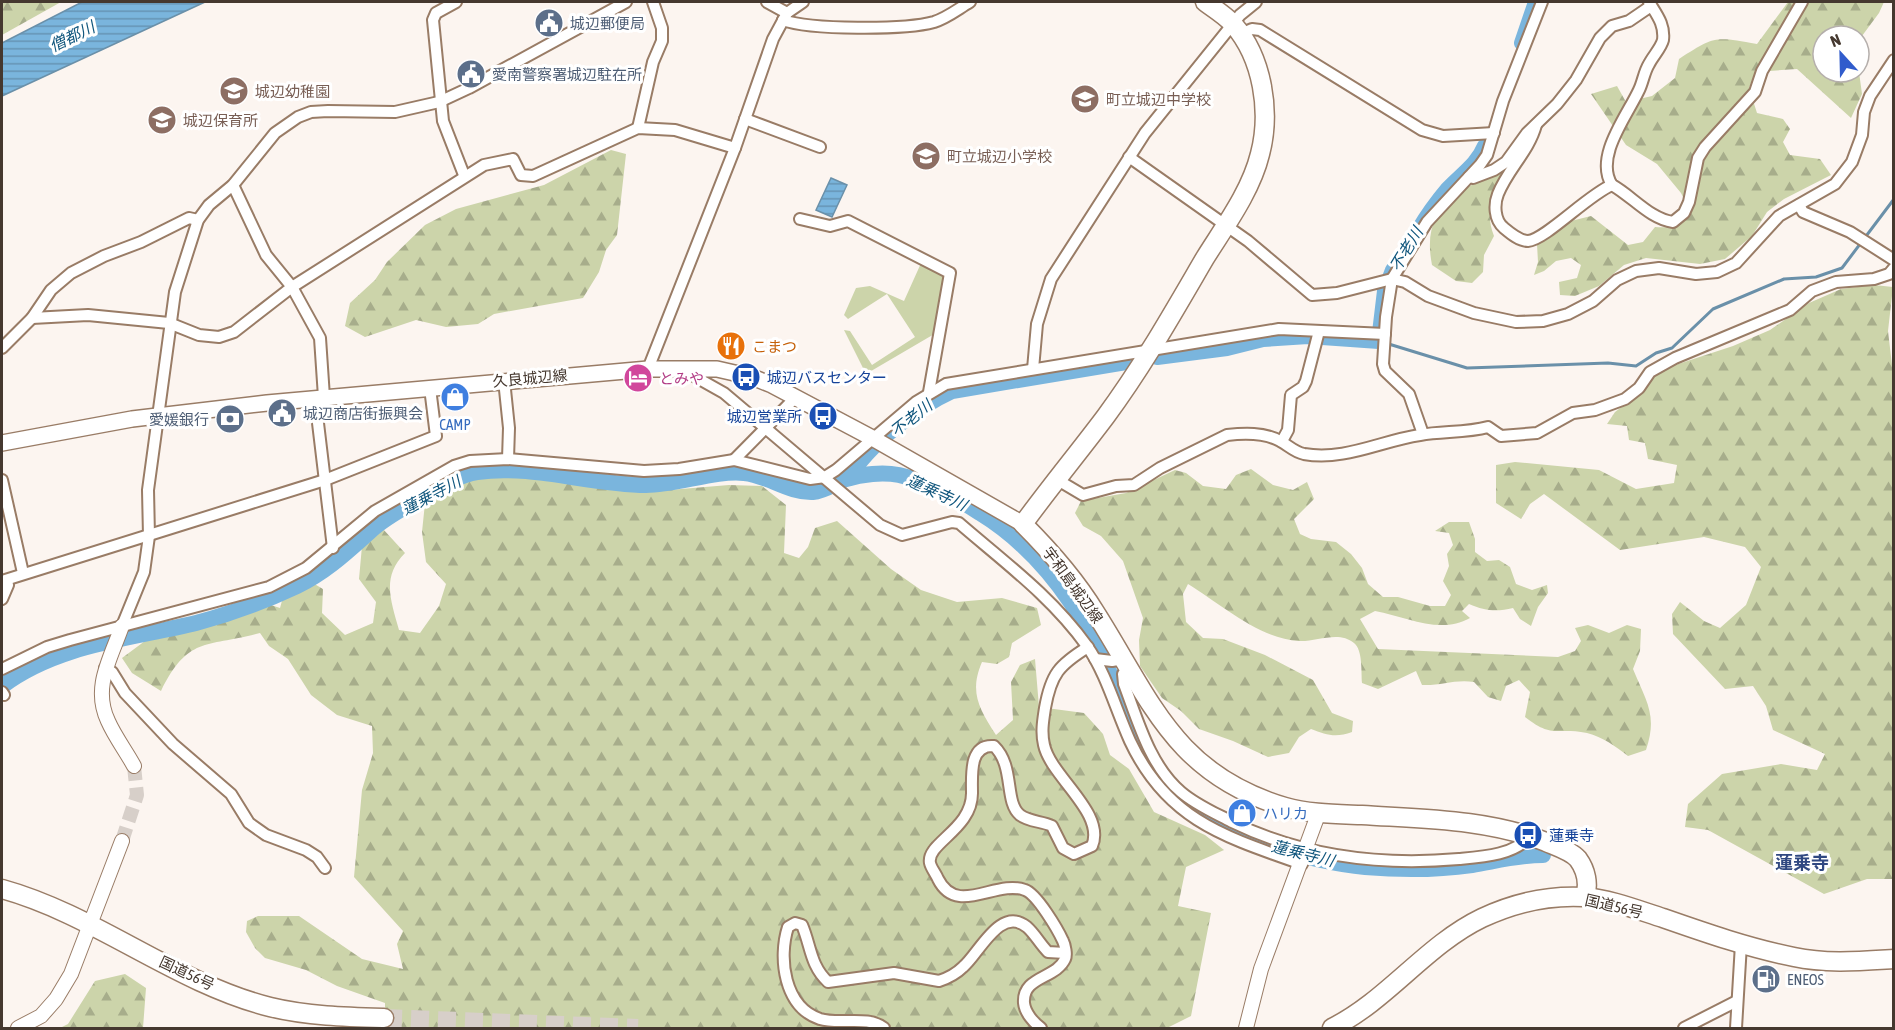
<svg xmlns="http://www.w3.org/2000/svg" width="1895" height="1030" font-family="'Asap Condensed','Noto Sans JP',sans-serif">
	<defs>
		<pattern id="forest-firs" width="22" height="20" patternUnits="userSpaceOnUse" patternTransform="scale(1.5)"><rect width="22" height="20" fill="#ccd4aa"/><path d="M5 1l3.5 6h-7zM16 11l3.5 6h-7z" fill="#a7ad8b"/></pattern>
		<pattern id="water-rules" width="6" height="5" patternUnits="userSpaceOnUse" patternTransform="scale(1.5)"><rect width="6" height="5" fill="#7ab5dd"/><path d="M0 2.5h6" fill="none" stroke="#6694b4"/></pattern>
	</defs>
	<rect width="100%" height="100%" fill="#fcf5f0"/>
	<polygon fill="#ccd4aa" points="922,261 947,276 936,333 866,374 844,330 850,331 872,365 915,337 887,294 848,319 844,315 856,288 870,286 904,301"/>
	<g fill="url(#forest-firs)">
		<polygon points="2,2 61,2 2,35"/>
		<path d="M1788,2H1884L1879,13L1859,40V36H1823V72H1859L1862,94L1851,118L1797,69L1755,72L1749,88L1757,113L1783,119L1790,129L1783,142L1790,155L1820,159L1831,175L1784,199L1767,212L1752,236L1725,259L1700,264L1646,258L1624,265L1599,286L1575,296L1560,295L1559,282L1577,278L1581,265L1571,258L1556,261L1544,271L1534,275L1538,262L1537,244L1567,222L1591,216L1628,245L1643,242L1655,227C1669,228 1683,227 1691,213L1681,193L1657,164L1626,145L1591,94L1617,86L1626,102L1652,96L1675,78L1679,59C1716,35 1715,37 1757,44Z"/>
		<polygon points="611,150 626,154 617,235 606,250 599,272 583,298 494,314 478,324 446,327 416,320 365,337 345,326 350,303 375,280 387,262 425,225 456,209 544,185"/>
		<path d="M1507,168C1494,191 1484,211 1494,236L1484,255L1483,272L1472,283L1456,281L1432,265C1420,205 1461,189 1507,168Z"/>
		<polygon points="1874,285 1893,287 1888,331 1894,382 1893,879 1867,879 1824,894 1708,830 1685,827 1688,804 1722,774 1781,764 1817,770 1825,754 1773,730 1766,706 1753,686 1725,689 1673,634 1672,614 1680,602 1704,621 1720,628 1746,605 1761,567 1745,547 1704,537 1620,550 1544,494 1530,504 1521,519 1496,503 1496,465 1515,462 1599,470 1636,489 1674,483 1677,465 1648,459 1645,443 1629,440 1627,426 1607,424 1615,412 1640,393 1660,370 1733,346 1770,330 1809,303 1841,289"/>
		<path d="M1251,469L1273,485L1293,490L1307,482L1314,499L1294,519L1300,534L1311,539L1336,542L1351,554L1362,568L1368,584L1383,597H1398L1430,606H1445L1451,595L1443,581L1449,566L1447,554L1453,545L1449,533L1435,531L1449,522H1469L1475,539V552L1487,561L1499,560L1510,567L1516,584L1532,590L1547,585L1548,593L1538,607L1531,626L1520,619L1513,608C1497,612 1485,611 1469,604L1462,611L1470,618C1440,635 1407,617 1375,611L1360,619L1378,649L1558,657L1575,651L1581,641L1575,628L1588,625L1609,633L1627,625L1641,629L1640,651L1633,669C1646,701 1658,715 1646,750L1628,756C1615,746 1603,737 1587,733C1556,727 1553,739 1525,717L1530,692L1519,680L1506,686L1501,701L1488,697L1474,682C1455,679 1440,686 1422,685L1416,671L1378,689L1362,683C1361,672 1363,650 1354,643C1339,630 1316,642 1299,641C1259,639 1221,604 1188,584L1183,594L1186,622L1203,638L1223,639L1265,655L1313,680L1332,713L1353,721L1352,732C1336,738 1326,735 1311,729L1299,737L1289,753L1268,757L1233,741L1199,729L1181,711L1162,698L1140,666L1139,640L1143,618L1123,561L1101,536L1083,526L1075,513L1081,501L1126,493L1175,470L1186,473L1203,486L1226,489L1236,475Z"/>
		<path d="M525,474L568,477L645,492L729,485L762,486L786,505L784,553L799,558L808,547L815,528L837,521L891,569L921,590L957,602L1002,598L1037,608L1041,625L1012,643L1009,657L997,664L982,662C969,692 979,709 996,735L1013,720L1011,682L1020,665L1035,659L1039,707L1084,713L1103,734L1110,755L1129,769L1154,812L1205,835L1224,850L1186,867L1178,906L1211,913L1191,1016L1167,1028H385V1003L337,986L306,970L265,958L255,948L246,932L247,921L258,916H299L362,959L403,969L397,944L403,931L354,877L362,790L373,753L372,726L337,715L311,695L288,659L269,646L260,633C206,648 189,635 161,691L132,673L122,658L149,638L182,625L265,603L280,608L283,597L311,582L323,589L322,613L345,635L373,623L376,602L359,579L362,546L383,529L405,553C381,577 391,601 399,630L420,633L439,606L446,584L426,562L422,532L425,503L477,476Z"/>
		<polygon points="125,974 146,988 143,1028 60,1028 68,1024 95,981"/>
	</g>
	<g fill="url(#water-rules)" stroke="#6a90a9" stroke-width="1.5">
		<polygon points="82,2 205,2 2,96 2,43"/>
		<polygon points="831,178 847,185 832,217 816,210"/>
	</g>
	<g fill="none" stroke-linecap="round" stroke-linejoin="round">
		<polyline stroke="#6a90a9" stroke-width="3" points="1379,341 1467,368 1608,363 1636,366 1656,353 1672,348 1713,309 1784,279 1816,277 1842,268 1894,199"/>
		<g stroke="#7ab5dd" stroke-width="16">
			<polyline points="1522,43 1536,2"/>
			<path d="M1418,231C1427,216 1437,202 1448,189C1461,175 1478,164 1485,146"/>
			<polyline points="1157,357 1227,348 1263,339 1308,336 1379,341 1385,291 1393,270"/>
			<path d="M849,478C866,446 919,406 952,391L1132,361"/>
			<path d="M2,686C58,644 130,639 196,623C230,614 265,601 297,586C328,571 350,549 375,527C391,514 410,504 428,494C443,485 459,475 477,472C533,464 590,485 646,485C677,485 715,470 744,473C768,475 788,493 813,492C825,491 835,483 846,479C862,474 883,472 899,475C926,481 957,498 980,513C1042,551 1083,612 1112,678C1131,720 1143,761 1175,796C1209,834 1314,863 1365,867C1400,870 1437,870 1472,865C1496,861 1519,855 1543,855"/>
		</g>
		<polyline stroke="#d7cfc9" stroke-width="14" stroke-dasharray="14 7" stroke-linecap="butt" points="122,841 137,795 134,766"/>
		<polyline stroke="#d7cfc9" stroke-width="18" stroke-dasharray="18 9" stroke-linecap="butt" points="384,1018 638,1028"/>
		<g stroke="#997c66" stroke-width="14">
			<g id="minor">
				<polyline points="456,2 436,13 433,20 443,121 464,175"/>
				<polyline points="767,2 787,13"/>
				<path d="M1649,2C1656,14 1665,24 1663,40C1661,48 1653,56 1649,64C1644,72 1643,82 1639,90C1627,116 1594,157 1612,185C1632,196 1650,219 1673,222L1684,213L1689,202L1698,158L1705,147L1755,92L1762,71L1802,2"/>
				<path d="M783,20C810,30 905,30 934,22C947,18 958,9 970,2"/>
				<polyline points="1240,34 1252,29 1260,30 1422,130 1443,136 1494,133"/>
				<polyline points="745,119 820,147"/>
				<path d="M1536,125C1529,151 1508,169 1498,194C1494,204 1494,220 1504,228C1510,233 1519,241 1528,241C1545,240 1589,194 1612,185"/>
				<polyline points="638,128 653,62 662,41 662,28 653,2"/>
				<polyline points="1129,157 1248,241 1312,295 1337,293 1392,279 1405,282 1428,296 1474,313 1516,322 1543,321 1568,314 1593,301 1617,280 1636,271 1659,268 1696,274 1717,272 1736,263 1779,216 1835,184 1852,162 1862,135 1864,112 1870,96 1894,60"/>
				<polyline points="1469,177 1473,178 1494,170 1506,162 1527,133 1557,104 1576,80 1600,38 1612,26 1629,21 1651,6"/>
				<polyline points="233,185 266,255 292,287 320,338 324,397"/>
				<polyline points="1799,205 1803,212 1850,232 1894,260"/>
				<polyline points="800,219 830,226 848,221 950,273 929,392"/>
				<polyline points="32,318 88,315 169,323 199,335 219,337 234,332 292,287 484,165 513,159 521,175 533,176 638,128 675,130 735,148"/>
				<polyline points="2,348 32,318 51,290 71,273 104,256 141,242 189,218 198,220"/>
				<path d="M687,368L692,375L724,393L880,525L902,535L952,522L959,523C1004,562 1051,596 1087,646C1106,673 1116,710 1130,741C1167,820 1225,837 1302,864"/>
				<polyline points="648,369 735,148 773,39 787,13 803,2"/>
				<polyline points="1033,369 1037,324 1051,279 1145,133 1240,15 1256,2"/>
				<polyline points="504,380 509,428 508,459"/>
				<polyline points="315,398 333,548"/>
				<polyline points="1423,434 1409,394 1385,371 1383,364 1386,317 1392,279 1427,222 1480,165 1487,155 1503,101 1542,2"/>
				<polyline points="1282,441 1288,430 1291,395 1303,387 1306,381 1319,331"/>
				<polyline points="734,460 795,398"/>
				<path d="M1056,479L1083,495L1116,486L1134,485L1160,468L1227,435C1244,433 1264,432 1280,441C1288,445 1294,452 1304,454C1345,461 1380,441 1420,435C1443,431 1466,433 1488,427L1501,436L1537,433L1573,413L1595,410L1625,399L1639,388L1650,372L1675,358L1790,310L1812,291L1836,282L1874,279L1889,274L1894,268"/>
				<polyline points="2,480 23,573"/>
				<polyline points="2,581 325,480 436,436 430,388"/>
				<polyline points="2,599 8,585 6,581"/>
				<polyline points="122,626 144,572 149,536 148,490 175,292 198,220 209,205 233,185 275,133 298,117 311,112 328,111 395,112 439,102 469,88 626,2"/>
				<polyline points="1095,659 1112,661 1123,659"/>
				<polyline points="105,668 112,672 125,693 173,744 231,794 249,823 266,835 306,850 317,857 325,868"/>
				<polyline points="2,669 47,647 70,640 269,587 306,568 375,511 454,466 470,461 508,459 644,471 679,469 734,460 810,479 825,477 836,470 916,402 946,384 1279,329 1385,334"/>
				<path d="M1129,669L1123,674L1124,684C1138,721 1150,766 1181,792C1196,805 1215,813 1232,822C1304,857 1380,866 1459,859C1482,857 1515,855 1530,836"/>
				<polyline points="2,692 4,695"/>
				<path d="M884,1028C868,1015 840,1025 820,1019C784,1007 778,958 788,927L795,923L802,925C811,946 810,965 828,982L894,973L939,981C948,978 956,974 963,967C979,954 1000,905 1027,927C1035,934 1040,944 1048,952L1065,953"/>
				<path d="M1041,1028C1034,1023 1025,1013 1024,1003C1022,976 1056,979 1065,959C1067,955 1065,945 1063,941C1058,930 1037,894 1025,890C996,879 957,917 938,879C936,874 931,868 930,863C926,843 973,829 972,792C972,775 969,744 994,746C1015,766 1004,802 1020,815C1029,822 1042,821 1052,826L1063,848L1074,854L1092,846C1106,813 1051,777 1044,745C1041,732 1043,721 1045,708C1051,674 1059,665 1088,647"/>
				<polyline points="1684,1028 1737,1001"/>
				<polyline points="1736,1028 1741,944"/>
			</g>
		</g>
		<g stroke="#997c66" stroke-width="16">
			<g id="tertiary">
				<path d="M122,626C111,658 92,687 108,721C115,737 126,751 134,766"/>
				<polyline points="18,1028 41,1016 56,999 71,974 122,841"/>
				<polyline points="1246,1028 1261,969 1319,812"/>
			</g>
		</g>
		<g stroke="#997c66" stroke-width="18">
			<polyline id="secondary" points="2,443 132,419 267,403 648,369 717,369 752,377 772,385 874,439 1023,524"/>
		</g>
		<g stroke="#997c66" stroke-width="21">
			<path id="primary" d="M1205,2C1215,9 1226,16 1233,24C1263,58 1271,112 1260,154C1251,191 1225,226 1205,258C1174,311 1143,366 1106,416C1079,452 1050,487 1023,524C1050,551 1075,579 1095,612C1151,700 1174,774 1285,807C1309,814 1337,814 1362,815C1424,819 1488,819 1546,842C1555,846 1571,851 1578,859C1586,870 1589,884 1585,897"/>
		</g>
		<g stroke="#997c66" stroke-width="21">
			<g id="trunk">
				<path d="M2,889C96,915 175,983 270,1007C307,1016 347,1017 384,1018"/>
				<path d="M1332,1028C1388,1000 1426,945 1482,918C1514,903 1548,895 1584,897C1610,899 1638,910 1663,918C1706,933 1749,948 1794,957C1826,964 1861,961 1894,959"/>
			</g>
		</g>
		<use href="#minor" stroke="#fff" stroke-width="10"/>
		<use href="#tertiary" stroke="#fff" stroke-width="14"/>
		<use href="#secondary" stroke="#fff" stroke-width="15"/>
		<use href="#primary" stroke="#fff" stroke-width="18"/>
		<use href="#trunk" stroke="#fff" stroke-width="18"/>
	</g>
	<defs>
		<g id="civic-disc" transform="scale(1.5)"><circle r="9.5" fill="#5c6f8a" stroke="#fff"/><path d="M-.6-6.5H3V-4.5H.6V-3L4-1V1h2V6H-6V1h2V-1L-.6-3ZM-1.2 2.5V6h2.4V2.5Z" fill="#fff"/></g>
		<g id="school-disc" transform="scale(1.5)"><circle r="9.5" fill="#8d6e63" stroke="#fff"/><path d="M0-5L7-2L0 1L-7-2ZM-4 1L0 2.5L4 1V4Q0 6-4 4Z" fill="#fff"/></g>
		<g id="restaurant-disc" transform="scale(1.5)"><circle r="9.5" fill="#e8710a" stroke="#fff"/><path d="M-5-6h1v4h1v-4h1v4h1v-4h1v5L-1.5 .5V6h-2V.5L-5-1ZM5-6V6H3V1.5H1.5Q1.5-4 5-6Z" fill="#fff"/></g>
		<g id="bus-disc" transform="scale(1.5)"><circle r="9.5" fill="#1a4fb4" stroke="#fff"/><path d="M-5-6H5V4H4V6H2V4H-2V6H-4V4H-5ZM-3.5-4V0h7V-4ZM-3.5 1.2v1.5H-2V1.2ZM2 1.2v1.5H3.5V1.2Z" fill="#fff"/></g>
		<g id="hotel-disc" transform="scale(1.5)"><circle r="9.5" fill="#d1479c" stroke="#fff"/><path d="M-6-4.5h1.5V1H6V5H4.5V3h-9V5H-6ZM-4 0a1.8 1.8 0 1 1 3.6 0ZM.5 0V-2.5h3Q6-2.5 6 0Z" fill="#fff"/></g>
		<g id="shop-disc" transform="scale(1.5)"><circle r="9.5" fill="#3f7fe0" stroke="#fff"/><path d="M-5-2.5h2.3a2.7 3.5 0 0 1 5.4 0H5L5.5 6h-11ZM-1.5-2.5h3a1.5 2.3 0 0 0-3 0Z" fill="#fff"/></g>
		<g id="bank-disc" transform="scale(1.5)"><circle r="9.5" fill="#5c6f8a" stroke="#fff"/><path d="M-6-4H6V4H-6ZM0-2.3a2.3 2.3 0 1 0 0 4.6a2.3 2.3 0 1 0 0-4.6Z" fill="#fff"/></g>
		<g id="fuel-disc" transform="scale(1.5)"><circle r="9.5" fill="#5c6f8a" stroke="#fff"/><path d="M-5.5-6h7V0h2V4h1.3V-2.5L3-4.5l.8-.8L6-3V5H2.5V1h-1V6h-7ZM-4.2-4.7v3.2H.2V-4.7Z" fill="#fff"/></g>
	</defs>
	<g fill-rule="evenodd">
		<use href="#civic-disc" x="549" y="23"/>
		<use href="#civic-disc" x="471" y="74"/>
		<use href="#school-disc" x="234" y="91"/>
		<use href="#school-disc" x="1085" y="99"/>
		<use href="#school-disc" x="162" y="120"/>
		<use href="#school-disc" x="926" y="156"/>
		<use href="#restaurant-disc" x="731" y="346"/>
		<use href="#bus-disc" x="746" y="377"/>
		<use href="#hotel-disc" x="638" y="378"/>
		<use href="#shop-disc" x="455" y="397"/>
		<use href="#civic-disc" x="282" y="413"/>
		<use href="#bus-disc" x="823" y="416"/>
		<use href="#bank-disc" x="230" y="419"/>
		<use href="#shop-disc" x="1242" y="813"/>
		<use href="#bus-disc" x="1528" y="835"/>
		<use href="#fuel-disc" x="1766" y="979"/>
	</g>
	<g text-anchor="middle" dominant-baseline="central" stroke-width="6" stroke-linejoin="round" paint-order="stroke">
		<g font-size="15" fill="#4e5e75" stroke="#fff" text-anchor="start">
			<text x="570" y="23">城辺郵便局</text>
			<text x="492" y="74">愛南警察署城辺駐在所</text>
			<text x="303" y="413">城辺商店街振興会</text>
			<text x="209" y="419" text-anchor="end">愛媛銀行</text>
			<text x="1787" y="979">ENEOS</text>
		</g>
		<g font-size="15" fill="#785e54" stroke="#fff" text-anchor="start">
			<text x="255" y="91">城辺幼稚園</text>
			<text x="1106" y="99">町立城辺中学校</text>
			<text x="183" y="120">城辺保育所</text>
			<text x="947" y="156">町立城辺小学校</text>
		</g>
		<g font-size="15" fill="#c56008" stroke="#fff" text-anchor="start">
			<text x="752" y="346">こまつ</text>
		</g>
		<g font-size="15" fill="#164399" stroke="#fff" text-anchor="start">
			<text x="767" y="377">城辺バスセンター</text>
			<text x="802" y="416" text-anchor="end">城辺営業所</text>
			<text x="1549" y="835">蓮乗寺</text>
		</g>
		<g font-size="15" fill="#45382f" stroke="#fff">
			<text transform="translate(530 378) rotate(-5)">久良城辺線</text>
			<text transform="translate(1073 585) rotate(54)">宇和島城辺線</text>
			<text transform="translate(1614 906) rotate(13)">国道56号</text>
			<text transform="translate(187 973) rotate(25)">国道56号</text>
		</g>
		<g font-size="15" fill="#b23c85" stroke="#fff" text-anchor="start">
			<text x="659" y="378">とみや</text>
		</g>
		<g font-size="15" fill="#366cbe" stroke="#fff">
			<text x="455" y="424">CAMP</text>
			<text x="1263" y="813" text-anchor="start">ハリカ</text>
		</g>
		<g font-size="16" font-style="italic" fill="#10567d" stroke="#fff">
			<text transform="translate(72 36) rotate(-26)">僧都川</text>
			<text transform="translate(1406 249) rotate(-59)">不老川</text>
			<text transform="translate(911 418) rotate(-39)">不老川</text>
			<text transform="translate(937 492) rotate(25)">蓮乗寺川</text>
			<text transform="translate(431 495) rotate(-28)">蓮乗寺川</text>
			<text transform="translate(1303 853) rotate(14)">蓮乗寺川</text>
		</g>
		<g font-size="18" font-weight="bold" fill="#304881" stroke="#fff">
			<text x="1802" y="862">蓮乗寺</text>
		</g>
	</g>
	<rect width="1895" height="1030" fill="none" stroke="#45382f" stroke-width="6"/>
	<g transform="translate(1841 54) rotate(338)"><circle r="28" fill="#ffffff" stroke="#b5afac" stroke-width="1.5"/>
	<path d="M0-4.5L10 22L0 15L-10 22Z" fill="#315ccc"/>
	<text y="-9" font-size="16" font-weight="bold" text-anchor="middle" fill="#45382f">N</text>
	</g>
</svg>
